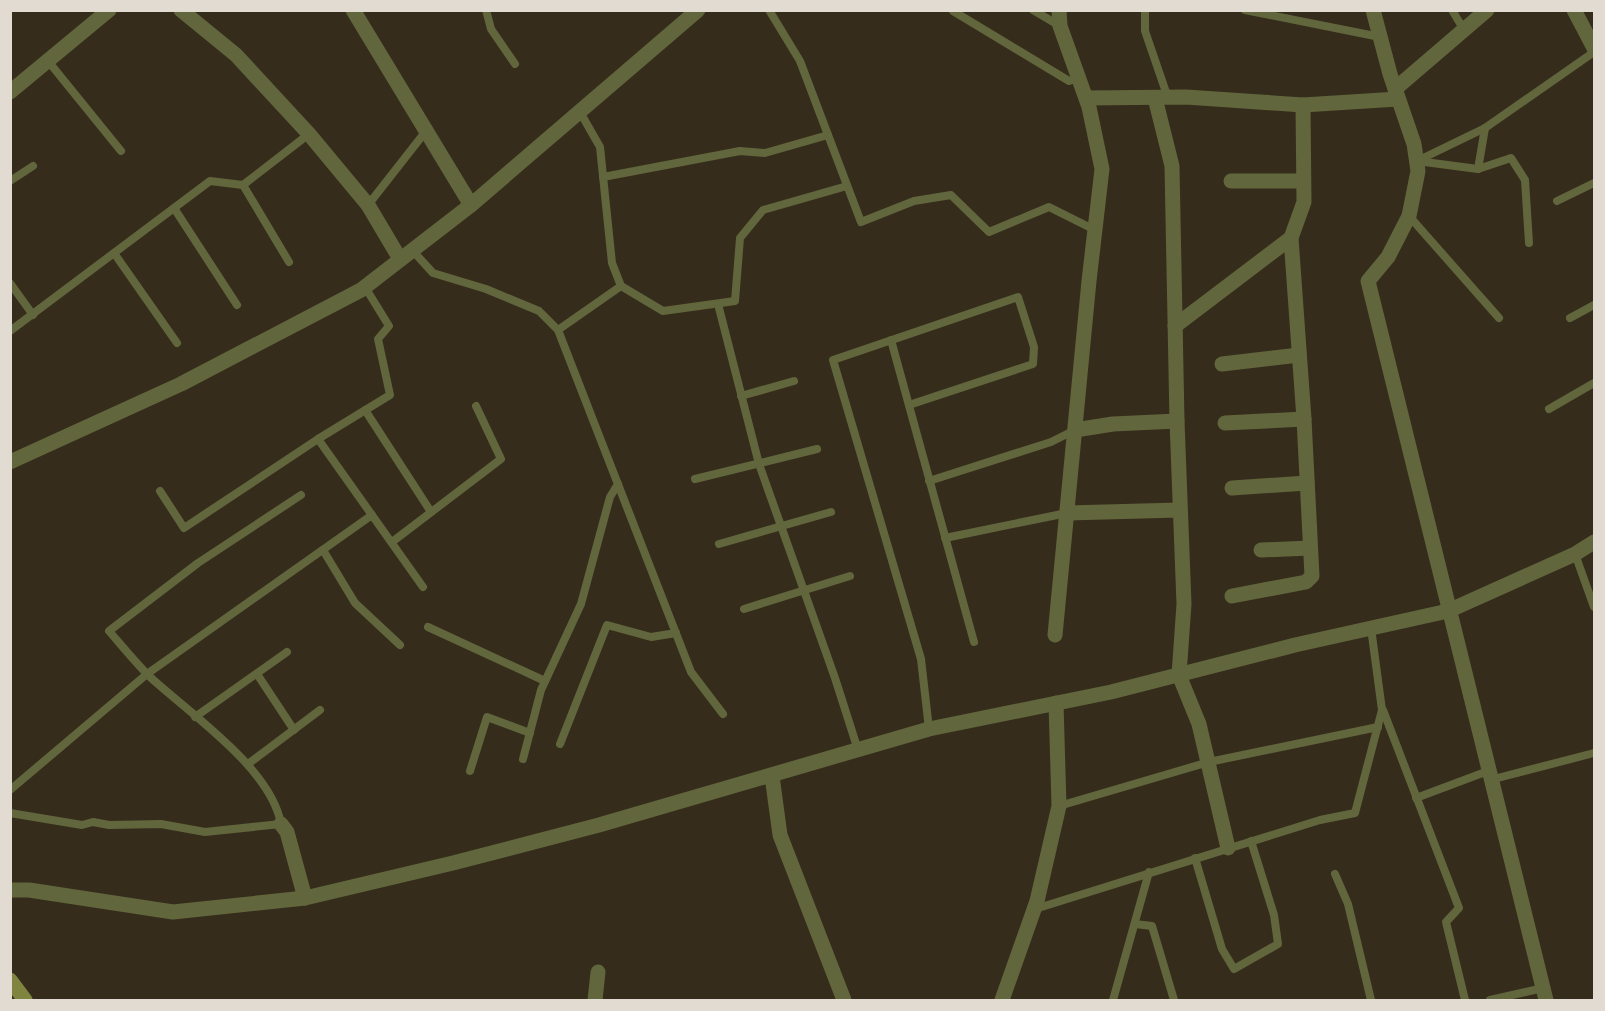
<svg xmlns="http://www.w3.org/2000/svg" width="1605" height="1011" font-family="'Public Sans',sans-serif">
	<rect width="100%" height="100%" fill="#352c1c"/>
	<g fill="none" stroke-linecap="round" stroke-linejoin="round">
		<g stroke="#61663c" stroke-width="8">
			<polyline points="486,10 491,29 515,64"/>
			<polyline points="769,10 800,61 861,222 914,201 951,195 989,232 1049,207 1095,230"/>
			<polyline points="1033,10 1060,26"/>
			<polyline points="1145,10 1145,31 1168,98"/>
			<polyline points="1245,10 1380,37"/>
			<polyline points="1452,10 1464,30"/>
			<polyline points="953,11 1069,81 1079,78"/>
			<polyline points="48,61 121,151"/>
			<polyline points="580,112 600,147 612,263 621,286 663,311 735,301 740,238 763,210 847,186"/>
			<polyline points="1417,161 1485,128 1594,52"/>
			<polyline points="1417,161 1478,169 1511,158 1525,180 1529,243"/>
			<polyline points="1478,169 1485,128"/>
			<polyline points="603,177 740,151 765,153 828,135"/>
			<polyline points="10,181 33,166"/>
			<polyline points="243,185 289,262"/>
			<polyline points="1557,201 1594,183"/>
			<polyline points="368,205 426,131"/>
			<polyline points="174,208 237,305"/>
			<polyline points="1409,216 1499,318"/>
			<polyline points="412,250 433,273 486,289 539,311 558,330 691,672 723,714"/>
			<polyline points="114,253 177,343"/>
			<polyline points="10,283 33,315"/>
			<polyline points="718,304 759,464 835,678 858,750"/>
			<polyline points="1570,318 1594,305"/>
			<polyline points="558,330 621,286"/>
			<polyline points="10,331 210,181 243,185 309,134"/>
			<polyline points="891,340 974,642"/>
			<polyline points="741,396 794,381"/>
			<polyline points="909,405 1033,364 1034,347 1018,297 833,360 921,659 929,729"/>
			<polyline points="1549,409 1594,383"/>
			<polyline points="365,410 431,512"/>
			<polyline points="318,439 423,587"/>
			<polyline points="695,479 817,449"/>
			<polyline points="929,481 1051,442 1075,430"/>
			<polyline points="160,491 184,528 318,439 390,395 378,339 389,326 365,287"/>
			<polyline points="945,538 1067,513"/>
			<polyline points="392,542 501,459 476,406"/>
			<polyline points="719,544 831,512"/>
			<polyline points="323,550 355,603 400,645"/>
			<polyline points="1575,554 1594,607"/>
			<polyline points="744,609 850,576"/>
			<polyline points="428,627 545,681"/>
			<polyline points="257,674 294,730"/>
			<polyline points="1383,710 1459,908 1446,922 1465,1000"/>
			<polyline points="195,717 287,652"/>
			<polyline points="560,744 607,625 651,637 676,633"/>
			<polyline points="523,759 541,690 581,604 610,497 618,484"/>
			<polyline points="248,764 320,710"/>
			<polyline points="470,771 487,717 530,733"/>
			<polyline points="1490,780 1594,753"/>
			<polyline points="10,790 147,674 372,515"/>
			<polyline points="1416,798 1488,771"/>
			<polyline points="1059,806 1209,762 1378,727"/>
			<path d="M10,813L82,825L93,822L109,825L161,824L205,832L281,824C271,768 190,714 149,676C135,662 122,646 109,631L198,563L301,495"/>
			<polyline points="1195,858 1222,949 1234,969 1278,944 1274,915 1251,841"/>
			<polyline points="1335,874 1348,904 1371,1000"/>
			<polyline points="1035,909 1320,820 1355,813 1382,710 1371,628"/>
			<polyline points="1135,924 1152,926 1174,1000"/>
			<polyline points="1113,1000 1149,872"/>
			<polyline points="1490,1000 1543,988"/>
		</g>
		<g stroke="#61663c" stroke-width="15">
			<polyline points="181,10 236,55 309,134 368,205 400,259"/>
			<polyline points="1373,10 1390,74 1414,144 1418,171 1409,216 1388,257 1368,281 1546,1000"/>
			<polyline points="1574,10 1594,48"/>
			<polyline points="1395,89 1487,10"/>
			<polyline points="10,92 109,10"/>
			<polyline points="1086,98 1186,97 1303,105 1398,99"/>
			<polyline points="1155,98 1172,166 1177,421 1184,604 1179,675 1199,724 1228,848"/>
			<polyline points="1231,181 1303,181"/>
			<polyline points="1175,326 1291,238"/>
			<polyline points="1222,364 1299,355"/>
			<polyline points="1225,423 1304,419"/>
			<polyline points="1075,430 1113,424 1177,421"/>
			<polyline points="1232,488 1307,483"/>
			<polyline points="1067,513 1180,510"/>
			<polyline points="1261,550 1310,548"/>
			<polyline points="1232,596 1306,582 1312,576 1304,419 1291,238 1304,202 1303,105"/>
			<polyline points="1055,635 1089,281 1102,169 1089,107 1060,26 1059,10"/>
			<polyline points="772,776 780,835 844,1000"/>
			<polyline points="281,824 287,832 305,898"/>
			<polyline points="10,890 29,890 173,912 305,898 453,863 599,825 929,729 1111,692 1295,645 1448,611 1575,554 1594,542"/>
			<polyline points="595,1000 598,972"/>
			<polyline points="1002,1000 1037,901 1059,806 1056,703"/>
		</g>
		<g stroke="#61663c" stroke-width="15">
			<polyline points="353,10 471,205"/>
			<polyline points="10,462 181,384 361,290 471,205 698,10"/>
		</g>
		<polyline stroke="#7f843f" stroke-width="15" points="10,980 25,1000"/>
	</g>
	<rect width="1605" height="1011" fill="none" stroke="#e1dbd1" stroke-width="24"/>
</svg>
